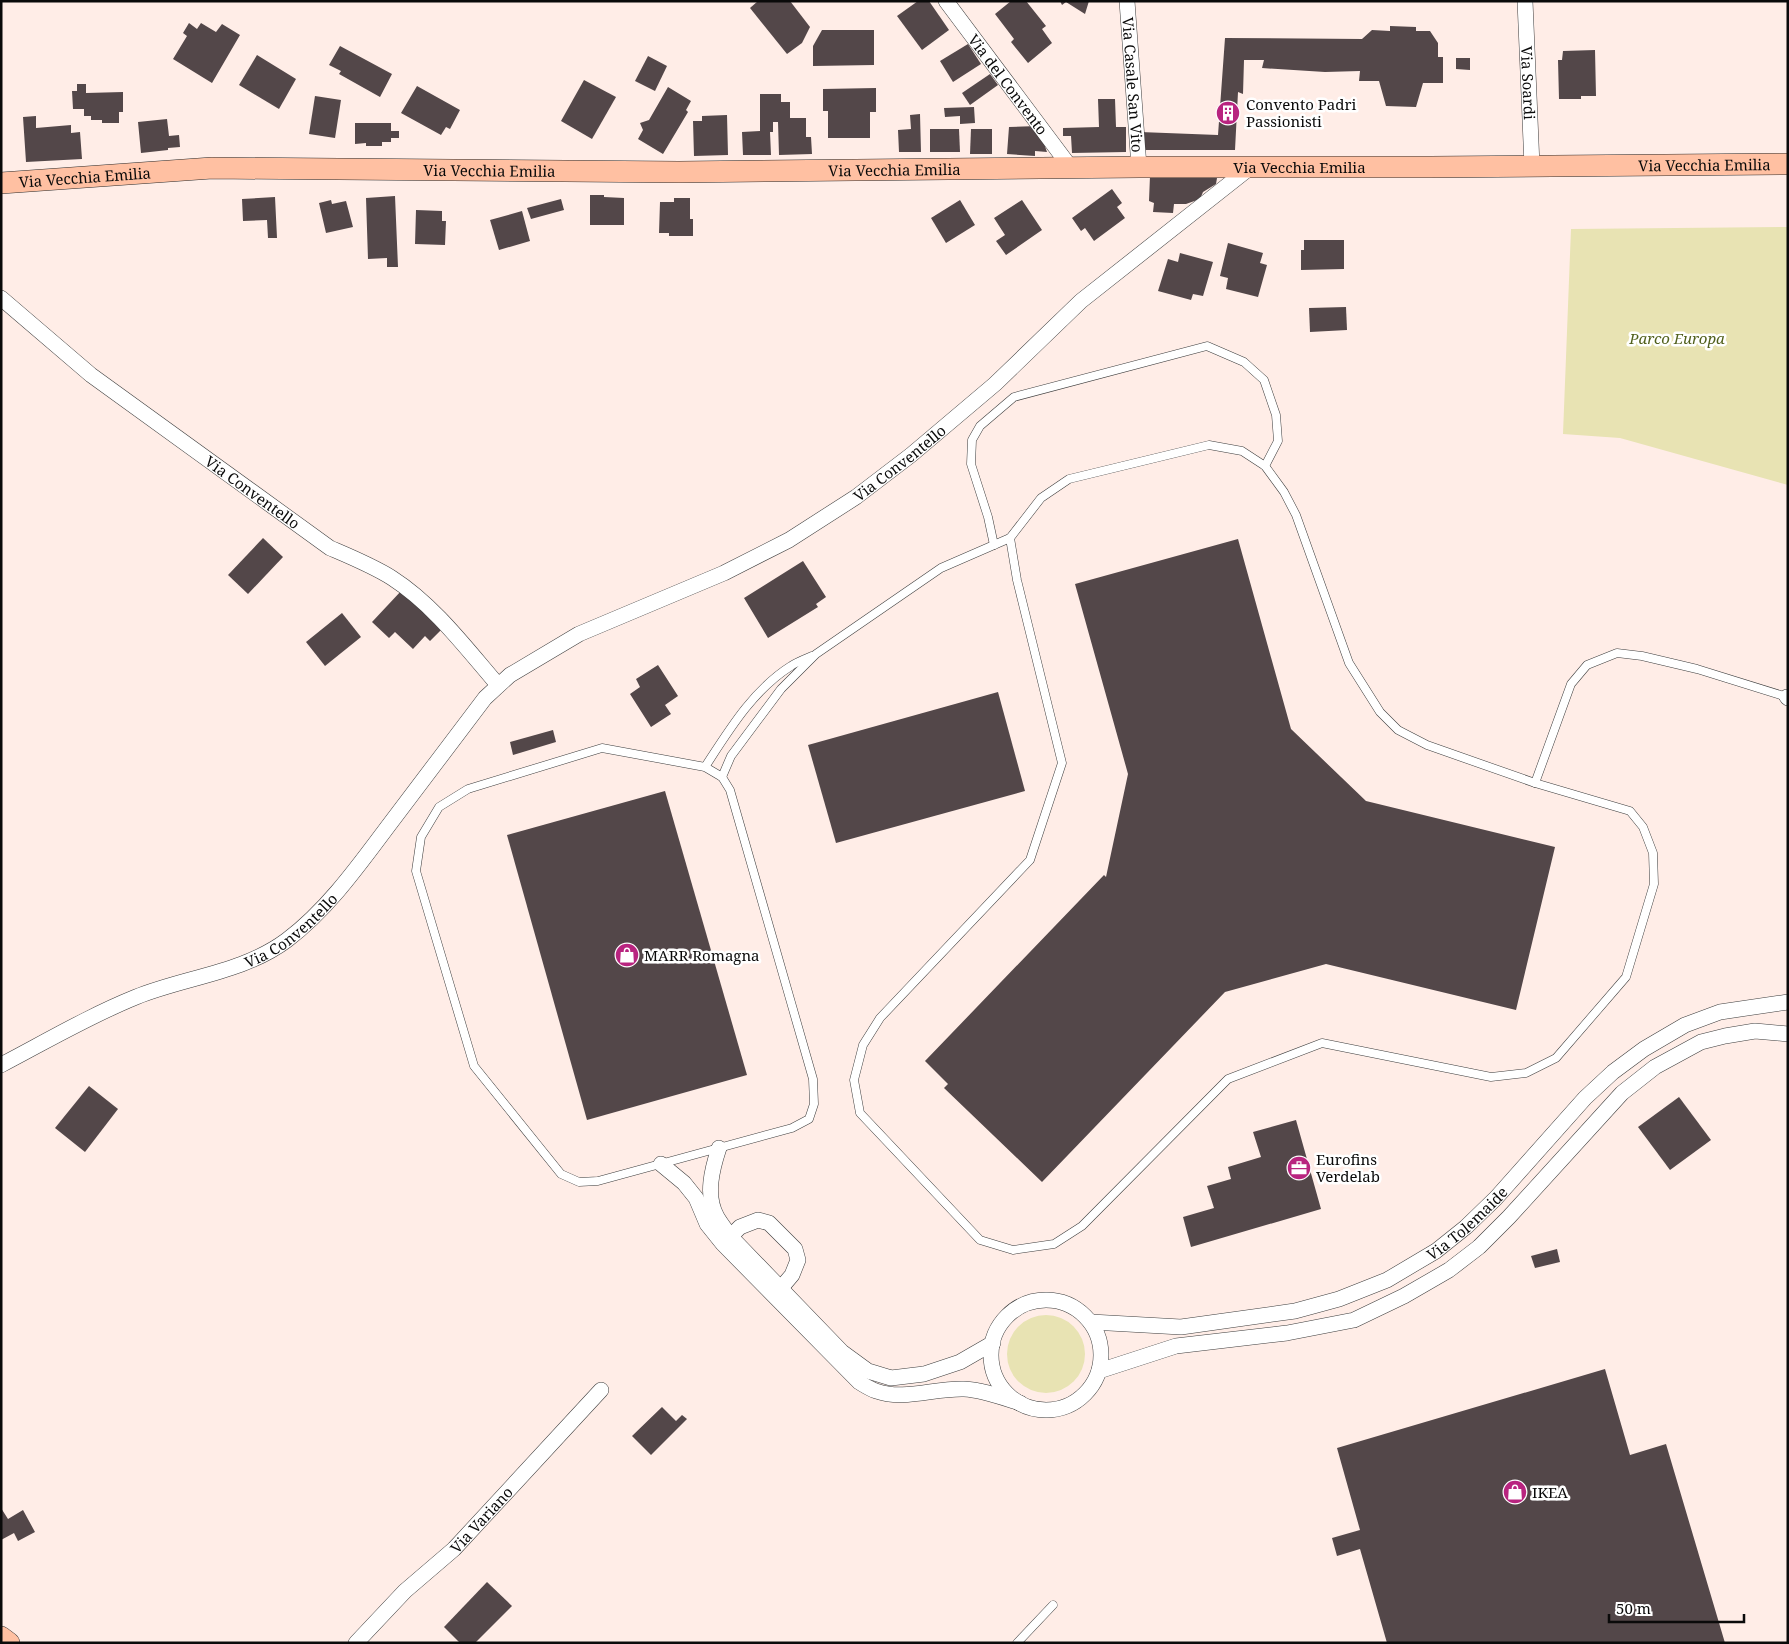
<svg xmlns="http://www.w3.org/2000/svg" width="1789" height="1644" font-family="'Noto Serif',serif">
	<rect width="100%" height="100%" fill="#ffede7"/>
	<g fill="#e8e3b3">
		<polygon points="1788,227 1788,485 1620,438 1563,434 1571,229"/>
		<circle cx="1046" cy="1354" r="39"/>
	</g>
	<g fill="#534749">
		<polygon points="758,1 790,1 810,27 802,43 787,54 750,8"/>
		<polygon points="918,1 929,1 949,30 922,50 897,16"/>
		<polygon points="1011,1 1026,1 1046,26 1042,29 1052,43 1028,63 1011,42 1014,39 995,14"/>
		<polygon points="1060,1 1089,1 1085,14 1066,2 1062,5"/>
		<polygon points="189,23 197,29 201,23 216,32 222,24 240,35 212,83 173,59 187,36 183,33"/>
		<polygon points="1390,26 1416,27 1416,31 1430,31 1438,43 1438,57 1443,57 1443,83 1423,83 1416,107 1386,106 1379,81 1359,81 1360,71 1325,72 1262,68 1264,60 1244,60 1243,94 1238,92 1235,150 1142,150 1140,132 1218,135 1225,38 1362,39 1372,30 1390,31"/>
		<polygon points="822,30 874,30 874,65 813,66 813,46"/>
		<polygon points="968,44 981,64 953,82 940,61"/>
		<polygon points="340,46 392,74 380,97 339,74 341,71 329,65"/>
		<polygon points="1595,50 1596,96 1581,96 1581,99 1559,99 1558,60 1562,60 1563,51"/>
		<polygon points="257,55 296,79 279,109 239,85"/>
		<polygon points="648,56 667,66 655,91 635,81"/>
		<polygon points="1456,58 1470,58 1470,70 1456,69"/>
		<polygon points="990,74 998,85 970,105 962,93"/>
		<polygon points="584,80 616,97 592,139 561,121"/>
		<polygon points="77,84 86,84 86,93 123,92 123,112 119,112 119,123 102,123 102,120 91,120 91,116 84,116 84,109 73,109 72,91 77,91"/>
		<polygon points="417,86 460,110 450,129 446,127 441,135 401,113"/>
		<polygon points="668,87 691,101 686,110 688,112 663,154 638,139 643,130 640,123 649,120"/>
		<polygon points="876,88 876,112 870,112 870,138 828,138 828,111 823,111 823,89"/>
		<polygon points="760,94 781,94 781,102 790,102 790,118 806,118 806,137 811,137 812,154 779,155 778,122 773,122 773,132 770,132 771,155 743,155 742,132 760,131"/>
		<polygon points="315,96 341,100 335,138 309,134"/>
		<polygon points="1098,99 1115,99 1116,127 1126,127 1126,152 1072,153 1071,136 1063,136 1063,128 1099,127"/>
		<polygon points="974,107 975,123 960,124 960,116 945,117 944,108"/>
		<polygon points="920,114 921,152 899,152 898,130 911,129 910,115"/>
		<polygon points="727,115 728,155 694,156 693,121 702,121 702,116"/>
		<polygon points="36,116 36,128 71,125 71,133 80,132 82,159 26,162 23,117"/>
		<polygon points="167,119 169,136 179,135 180,147 168,148 168,150 141,153 138,122"/>
		<polygon points="355,123 391,123 391,131 399,131 399,138 391,138 391,142 382,142 382,146 366,146 366,143 355,144"/>
		<polygon points="1038,126 1047,152 1035,151 1035,156 1007,154 1009,127"/>
		<polygon points="930,129 959,129 960,152 930,152"/>
		<polygon points="971,129 992,129 992,154 970,154"/>
		<polygon points="1150,176 1217,178 1216,184 1203,192 1200,199 1186,204 1174,204 1173,213 1153,212 1154,203 1149,201"/>
		<polygon points="1112,189 1122,203 1117,207 1125,218 1094,241 1085,228 1081,231 1072,218"/>
		<polygon points="590,195 604,195 604,197 624,198 624,225 590,225"/>
		<polygon points="395,196 398,267 387,267 387,258 368,259 366,198"/>
		<polygon points="275,197 277,238 268,238 267,220 243,221 242,199"/>
		<polygon points="674,198 690,198 690,219 693,219 693,236 669,236 669,233 659,233 660,202 674,202"/>
		<polygon points="561,199 564,210 531,219 527,208"/>
		<polygon points="331,200 332,204 346,201 353,227 326,233 319,203"/>
		<polygon points="960,200 975,225 946,243 931,218"/>
		<polygon points="1022,200 1042,230 1006,255 996,241 1005,235 994,218"/>
		<polygon points="416,210 442,211 442,221 446,221 445,245 415,244"/>
		<polygon points="522,211 530,241 499,250 490,220"/>
		<polygon points="1304,240 1344,240 1344,269 1301,270 1301,250 1304,250"/>
		<polygon points="1228,243 1263,253 1260,263 1267,265 1258,297 1226,289 1228,278 1220,276"/>
		<polygon points="1180,253 1213,262 1203,296 1193,294 1191,300 1158,291 1168,259 1178,262"/>
		<polygon points="1346,307 1347,330 1310,332 1309,308"/>
		<polygon points="263,538 283,557 248,594 228,575"/>
		<polygon points="1238,539 1291,729 1366,801 1555,847 1516,1010 1326,964 1225,992 1042,1182 944,1088 948,1084 925,1061 1104,875 1106,877 1128,774 1075,584"/>
		<polygon points="803,561 826,597 816,604 818,607 768,638 744,598"/>
		<polygon points="402,590 442,629 430,641 425,636 413,649 395,632 389,638 372,622"/>
		<polygon points="342,613 361,637 325,666 306,642"/>
		<polygon points="658,665 678,696 665,705 671,714 651,727 630,694 640,687 636,679"/>
		<polygon points="998,692 1025,791 836,843 808,745"/>
		<polygon points="553,730 556,742 513,755 510,742"/>
		<polygon points="665,791 747,1075 587,1120 507,835"/>
		<polygon points="89,1086 118,1109 85,1152 55,1128"/>
		<polygon points="1679,1097 1711,1140 1670,1170 1638,1127"/>
		<polygon points="1296,1120 1321,1209 1191,1247 1183,1217 1214,1208 1207,1186 1231,1179 1228,1167 1261,1157 1253,1132"/>
		<polygon points="1557,1249 1560,1262 1535,1268 1531,1256"/>
		<polygon points="1605,1369 1630,1455 1666,1444 1725,1643 1387,1643 1360,1549 1337,1556 1332,1538 1360,1530 1337,1448"/>
		<polygon points="662,1407 676,1421 682,1415 687,1419 651,1455 632,1436"/>
		<polygon points="1,1508 8,1519 23,1510 35,1532 18,1541 14,1533 1,1540"/>
		<polygon points="487,1582 512,1606 475,1643 460,1643 444,1627"/>
	</g>
	<g fill="none" stroke-linecap="round" stroke-linejoin="round">
		<g stroke="#3d3d3d" stroke-width="9">
			<g id="lane">
				<polygon points="1209,445 1242,451 1265,466 1284,492 1296,515 1349,663 1380,712 1398,730 1427,745 1535,783 1630,811 1643,827 1653,853 1654,884 1626,977 1556,1058 1526,1073 1491,1077 1322,1043 1228,1079 1082,1226 1054,1244 1013,1250 980,1240 860,1113 854,1080 863,1045 880,1018 1030,860 1062,763 1017,580 1010,538 1041,498 1069,479"/>
				<polyline points="994,545 988,517 971,464 972,440 980,426 1014,397 1207,346 1244,362 1264,380 1276,415 1278,441 1265,466"/>
				<polygon points="602,748 705,767 722,777 730,790 813,1079 814,1104 809,1119 792,1128 598,1181 579,1182 561,1174 474,1066 416,871 421,837 439,807 468,789"/>
				<path d="M705,767C729,730 753,690 791,666C797,662 805,659 812,656"/>
				<polyline points="722,777 731,756 781,689 816,654 941,568 1010,538"/>
				<polyline points="1535,783 1571,684 1587,665 1617,653 1642,656 1697,669 1787,697"/>
				<polyline points="1017,1643 1053,1605"/>
			</g>
		</g>
		<g stroke="#3d3d3d" stroke-width="16">
			<g id="street">
				<path id="s1" d="M946,1L1071,168"/>
				<path id="s2" d="M1127,1L1139,167"/>
				<path id="s3" d="M1525,1L1532,166"/>
				<path id="s4" d="M1,298L91,375L330,548C351,557 373,566 392,578C434,605 466,648 498,685"/>
				<polyline points="1787,697 1788,698"/>
				<path id="s5" d="M1,1065C45,1042 89,1016 136,997C185,977 243,973 287,940C328,909 359,865 389,825C421,783 453,740 485,698L510,675L579,634L724,573L789,540L856,497L911,455L995,384L1081,301L1252,166"/>
				<path d="M719,1148C712,1169 705,1196 717,1217C721,1224 726,1230 731,1237L842,1352L868,1371L891,1378L924,1374L960,1362L993,1343"/>
				<path d="M661,1164L684,1183L696,1198L707,1224L723,1244L859,1382C864,1385 870,1389 876,1391C904,1401 934,1388 964,1389C983,1390 1001,1397 1020,1403"/>
				<polyline points="724,1243 740,1227 758,1220 769,1223 795,1249 798,1260 792,1275 775,1295"/>
				<circle cx="1046" cy="1355" r="55"/>
				<path id="s6" d="M1091,1322L1181,1327L1295,1311L1339,1299L1387,1280L1436,1251L1466,1227L1496,1198L1585,1098L1613,1072L1644,1049L1685,1025L1720,1012L1788,1002"/>
				<polyline points="1099,1371 1176,1346 1287,1333 1354,1320 1404,1296 1449,1270 1479,1247 1509,1217 1622,1093 1655,1067 1701,1042 1725,1036 1755,1031 1788,1034"/>
				<path id="s7" d="M356,1643L405,1591L454,1549L601,1390"/>
			</g>
		</g>
		<g stroke="#2c2c2c" stroke-width="22">
			<g id="secondary">
				<path id="s8" d="M1,183L212,168L679,172L1139,167H1431L1788,164"/>
				<polyline points="1,1637 9,1643"/>
			</g>
		</g>
		<use href="#lane" stroke="#fff" stroke-width="8"/>
		<use href="#street" stroke="#fff" stroke-width="15"/>
		<use href="#secondary" stroke="#ffc0a2" stroke-width="21"/>
	</g>
	<defs>
		<g id="building-disc" transform="scale(1.25)"><circle r="9.5" fill="#b8247f" stroke="#fff"/><path d="M-4-6H4V6H1V3H-1V6H-4ZM-2.5-4.3h1.7v1.8h-1.7ZM.8-4.3h1.7v1.8H.8ZM-2.5-1h1.7V.8h-1.7ZM.8-1h1.7V.8H.8Z" fill="#fff"/></g>
		<g id="shop-disc" transform="scale(1.25)"><circle r="9.5" fill="#b8247f" stroke="#fff"/><path d="M-5-2.5h2.3a2.7 3.5 0 0 1 5.4 0H5L5.5 6h-11ZM-1.5-2.5h3a1.5 2.3 0 0 0-3 0Z" fill="#fff"/></g>
		<g id="office-disc" transform="scale(1.25)"><circle r="9.5" fill="#b8247f" stroke="#fff"/><path d="M-6-3h4V-5.5h4V-3h4V5H-6ZM-1-4.5V-3h2v-1.5ZM-6 0V1H6V0Z" fill="#fff"/></g>
	</defs>
	<g fill-rule="evenodd">
		<use href="#building-disc" x="1228" y="113"/>
		<use href="#shop-disc" x="627" y="955"/>
		<use href="#office-disc" x="1299" y="1168"/>
		<use href="#shop-disc" x="1515" y="1492"/>
	</g>
	<g text-anchor="middle" dominant-baseline="central" stroke-width="5" stroke-linejoin="round" paint-order="stroke">
		<g font-size="15" fill="#0a0a0a" stroke="#fff">
			<text stroke="none"><textPath href="#s3" startOffset="82">Via Soardi</textPath></text>
			<text stroke="none"><textPath href="#s1" startOffset="104">Via del Convento</textPath></text>
			<text stroke="none"><textPath href="#s2" startOffset="84">Via Casale San Vito</textPath></text>
			<text stroke="none"><textPath href="#s8" startOffset="1704">Via Vecchia Emilia</textPath></text>
			<text stroke="none"><textPath href="#s8" startOffset="1299">Via Vecchia Emilia</textPath></text>
			<text stroke="none"><textPath href="#s8" startOffset="489">Via Vecchia Emilia</textPath></text>
			<text stroke="none"><textPath href="#s8" startOffset="894">Via Vecchia Emilia</textPath></text>
			<text stroke="none"><textPath href="#s8" startOffset="84">Via Vecchia Emilia</textPath></text>
			<text stroke="none"><textPath href="#s5" startOffset="1106">Via Conventello</textPath></text>
			<text stroke="none"><textPath href="#s4" startOffset="318">Via Conventello</textPath></text>
			<text stroke="none"><textPath href="#s5" startOffset="322">Via Conventello</textPath></text>
			<text stroke="none"><textPath href="#s6" startOffset="401">Via Tolemaide</textPath></text>
			<text stroke="none"><textPath href="#s7" startOffset="176">Via Variano</textPath></text>
		</g>
		<g font-size="15" fill="#0a0a0a" stroke="#fff" text-anchor="start">
			<text x="1246" y="104">Convento Padri<tspan x="1246" dy="17">Passionisti</tspan></text>
			<text x="644" y="955">MARR Romagna</text>
			<text x="1316" y="1159">Eurofins<tspan x="1316" dy="17">Verdelab</tspan></text>
			<text x="1532" y="1492">IKEA</text>
		</g>
		<g font-size="15" font-style="italic" fill="#51601c" stroke="#fff">
			<text x="1677" y="338">Parco Europa</text>
		</g>
	</g>
	<rect width="1789" height="1644" fill="none" stroke="#0a0a0a" stroke-width="5"/>
	<path d="M1609 1614v8h135v-8" fill="none" stroke="#0a0a0a" stroke-width="2.5"/>
	<text x="1616" y="1614" font-size="15" fill="#0a0a0a" stroke="#ffffff" stroke-width="4" paint-order="stroke">50 m</text>
</svg>
